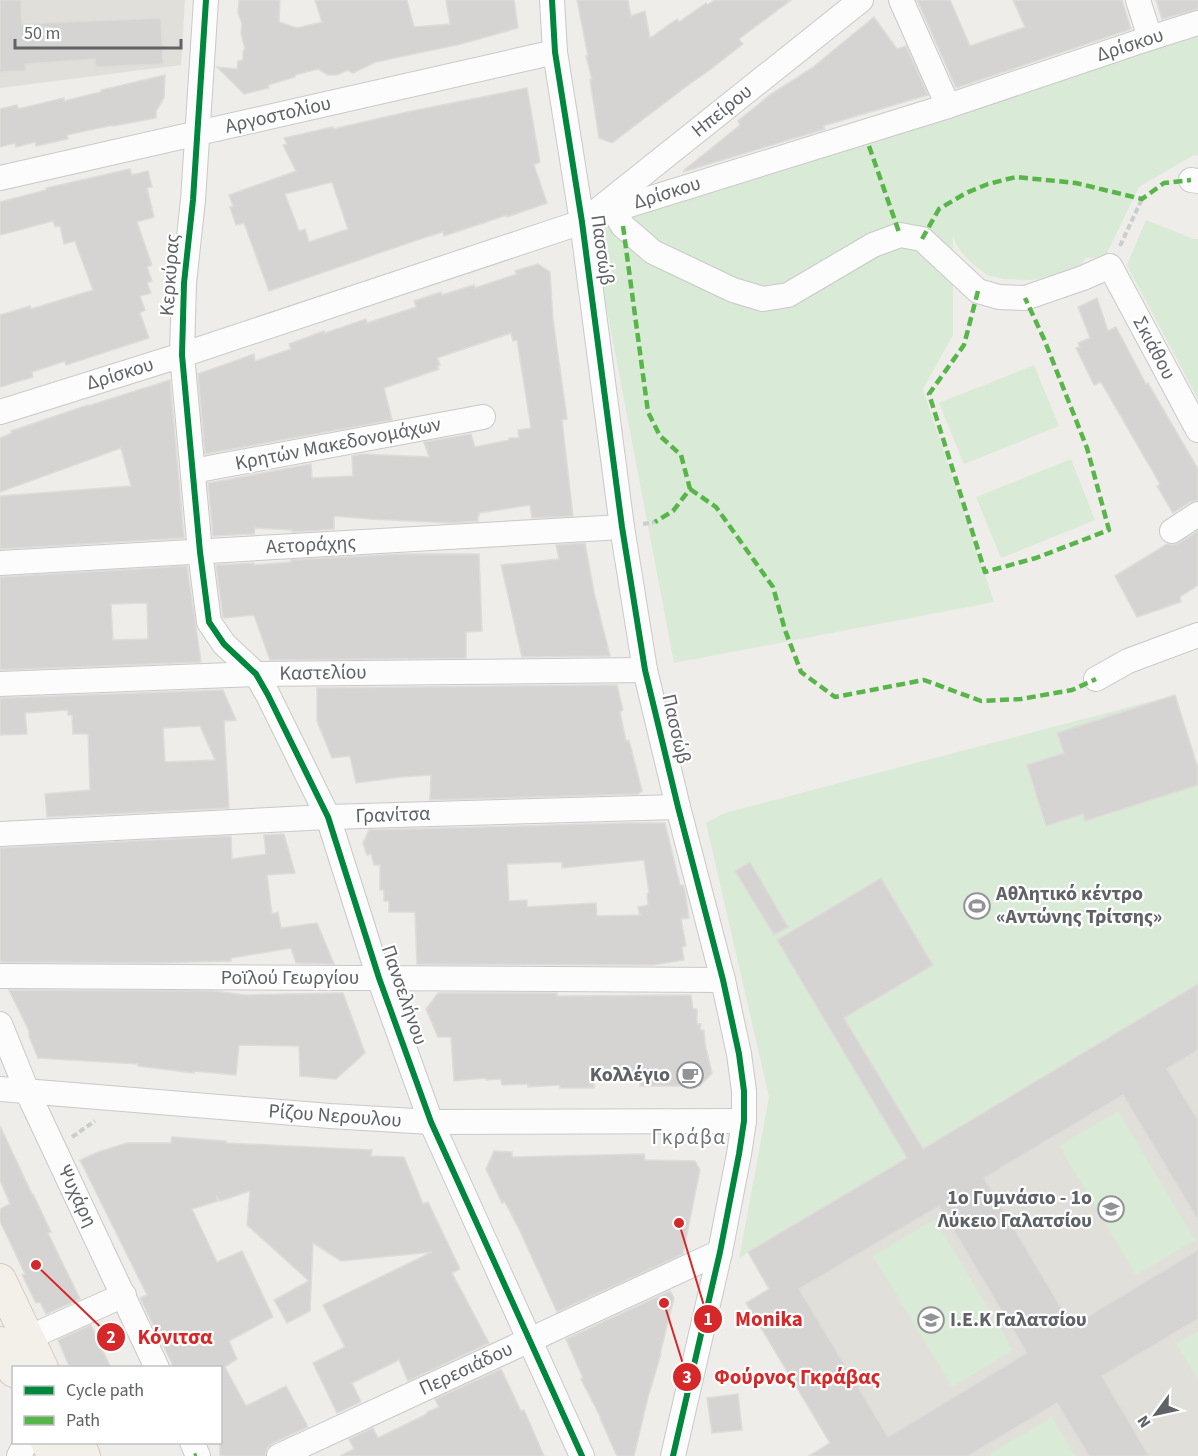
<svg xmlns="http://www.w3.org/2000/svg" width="1198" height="1456" font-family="'Source Sans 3',sans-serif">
	<rect width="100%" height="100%" fill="#eeedea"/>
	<g fill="#e1dfda">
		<polygon points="0,0 185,0 181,65 0,88"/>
		<polygon points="1198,984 1198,1456 838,1456 746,1303 769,1289 748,1252"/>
	</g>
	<g fill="#d9ead6">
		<polygon points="1198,32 1198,156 1194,155 1139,187 1105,257 1085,258 1080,269 1033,280 1002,279 987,275 974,265 962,253 956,244 953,235 953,335 923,389 994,602 674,663 592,231"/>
		<polygon points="1146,220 1194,239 1198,239 1198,399 1127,265"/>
		<polygon points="1034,365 1059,426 964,464 939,403"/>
		<polygon points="1071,459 1095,520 1001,558 976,497"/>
		<polygon points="1175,695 1198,768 1198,984 748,1252 739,1259 769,1097 706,823 725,813"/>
		<polygon points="1118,1111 1195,1240 1136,1275 1059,1146"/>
		<polygon points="935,1219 1013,1350 952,1387 873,1256"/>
		<polygon points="1198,1331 1198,1380 1176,1344"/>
		<polygon points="1052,1417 1075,1456 991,1456 990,1454"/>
	</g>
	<g fill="#d5d4d3" stroke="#dedcd9" stroke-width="1.5" fill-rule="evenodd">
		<polygon points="0,0 21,0 22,24 161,18 163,64 96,67 95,59 25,64 26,71 0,72"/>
		<polygon points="239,0 280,0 279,22 297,28 322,22 315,0 407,0 414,27 450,24 446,0 514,0 518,28 461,44 376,62 353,73 348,70 337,75 328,75 318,69 295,75 295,77 268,85 269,88 244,94 217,67 237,69 238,61 243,60 243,51 245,49 241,33 242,24 238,13"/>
		<polygon points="577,0 628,0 631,16 645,11 650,38 677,19 679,22 706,3 707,5 715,0 791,0 739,39 743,44 711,69 687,86 612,143 599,138 590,80 592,80 586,56 588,56"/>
		<polygon points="917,0 950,0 970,46 1025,27 1013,0 1122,0 1131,29 956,88"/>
		<polygon points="1156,0 1198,0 1198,9 1162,19"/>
		<polygon points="874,17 897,49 906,46 928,95 823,126 825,129 683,172 683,171 740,125 738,121 771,94 812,68"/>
		<polygon points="165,75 164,98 156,111 156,118 113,126 113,125 67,135 68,139 36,146 35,142 16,147 15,143 0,147 0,109 17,105 18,109 64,98 64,101 101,92 101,90"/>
		<path d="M527,88L540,162L534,165L547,203L507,217V215L444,236L443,232L420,239L269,291L244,223L236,225L230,207L233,206L229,195L296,171L283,145L287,144L284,138L333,127V129L407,112ZM332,182L348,229L309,242L305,229L299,231L285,194Z"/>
		<polygon points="130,169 132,175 148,171 152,187 147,188 154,217 137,222 152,265 147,267 152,281 147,283 151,293 140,296 145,310 140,313 149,338 66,365 65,361 32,372 33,377 0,387 0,315 30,306 31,309 93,290 75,241 64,244 60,226 55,227 53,221 0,235 0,202 46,190 46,188"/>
		<polygon points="538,264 550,272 553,319 567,419 562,420 573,516 532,518 530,505 479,513 479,516 478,516 478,521 451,523 370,519 334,516 334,529 292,532 292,530 255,528 254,534 213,536 208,483 311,464 312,478 353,476 352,456 362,454 429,457 424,442 471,434 475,447 509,440 509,438 519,438 518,430 531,428 517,340 513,341 511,333 437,358 440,365 437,366 439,369 384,388 392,420 205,454 198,374 254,354 255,361 291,349 289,344 324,331 325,333 366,319 367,323 416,307 414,301 441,292 442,295 474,285 475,288 517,274 515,271"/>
		<polygon points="1097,298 1108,331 1116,327 1146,384 1148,383 1198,469 1198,500 1190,502 1173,513 1157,486 1160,484 1101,382 1094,385 1076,348 1080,347 1078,343 1090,338 1078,307"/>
		<polygon points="170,380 184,538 0,549 0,496 131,486 121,448 0,492 0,438 12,433 11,431 88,405 88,406"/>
		<polygon points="1198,531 1198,585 1180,597 1181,602 1137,617 1115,576 1167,544 1173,545 1179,543"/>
		<polygon points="585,543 594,592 610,656 522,657 501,565 559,559 556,545"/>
		<polygon points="401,554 479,554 482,631 466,632 466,658 270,660 254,615 224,618 223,617 216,565 254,563 254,565 291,562 291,560"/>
		<path d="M187,566L201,662L0,670V577ZM147,603L148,639L113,640L111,604Z"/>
		<polygon points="617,685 623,710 620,712 626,741 629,740 642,791 638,794 430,800 431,775 401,777 356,783 350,756 332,758 317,721 317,688"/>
		<path d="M223,690L236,720L224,721L229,808L47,817L45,794L90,790L88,734H73L72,715H68V710L25,713L27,734L0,735V698ZM200,726L215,760L165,762L163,728Z"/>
		<polygon points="1175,695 1198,768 1198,785 1085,821 1083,814 1046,826 1027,765 1064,753 1057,733"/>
		<path d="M626,823H665L680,885H683L685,891L689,918L681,919L686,946L682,947L684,960L653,965L417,964L415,912H389V901H384V890H380V865H374L371,854L367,855L363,843L369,830ZM644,860L649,893L647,894L648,905L638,907L640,915L597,916L596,903L527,907V900L509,901L507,864L562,862V868Z"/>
		<polygon points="284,834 295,873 267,875 272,914 278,912 281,928 317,923 334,964 296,963 291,948 231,958 231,961 153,963 0,962 0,848 231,836 232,859 266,854 264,835"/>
		<polygon points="750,862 788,927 774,935 735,871"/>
		<path d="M881,878L933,965L844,1018L923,1149L1198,984V1050L1167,1069L1198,1120V1220L1123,1095L984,1178L1072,1326L1198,1250V1319L1102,1376L1149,1456H1089L1057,1403L968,1456H809L830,1443L746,1303L769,1289L748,1252L907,1158L777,940ZM939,1206L1027,1353L888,1437L799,1289Z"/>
		<polygon points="9,990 214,991 245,995 343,993 365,1053 336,1079 300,1076 299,1046 239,1045 236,1075 193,1071 194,1073 138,1066 138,1064 38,1058 29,1036 29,1031"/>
		<polygon points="438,993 557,993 557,996 691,995 693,1009 697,1009 697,1024 701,1024 700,1030 704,1030 705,1044 712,1073 700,1086 640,1086 640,1080 594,1080 594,1088 560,1088 560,1085 528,1087 528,1084 502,1085 501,1079 486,1080 486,1078 454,1081 451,1037 438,1037 426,1009"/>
		<polygon points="0,1126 32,1194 33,1194 51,1232 48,1233 80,1299 46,1314 40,1302 36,1303 22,1275 25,1274 0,1221 0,1209 10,1204 0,1180"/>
		<polygon points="172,1137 226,1141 226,1143 372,1150 371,1156 404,1157 423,1204 428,1202 460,1269 452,1273 489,1343 408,1381 399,1360 352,1383 361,1402 337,1413 313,1363 345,1347 323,1305 432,1252 341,1261 313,1243 310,1311 287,1323 274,1300 309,1281 247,1225 250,1191 220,1201 216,1196 218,1201 192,1209 217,1262 242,1251 273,1317 229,1341 237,1359 225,1367 246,1406 286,1386 308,1427 273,1443 267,1448 265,1456 220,1456 220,1368 174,1368 140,1298 147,1295 80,1160 98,1152 127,1143 171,1143"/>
		<polygon points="494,1151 512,1152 512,1157 644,1154 645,1160 695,1161 700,1170 683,1254 557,1312 520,1231 505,1202 502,1203 486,1169"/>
		<polygon points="670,1291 674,1298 660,1354 661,1354 648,1397 634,1456 617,1456 600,1418 601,1418 581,1379 583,1378 566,1339"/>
		<polygon points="91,1325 111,1368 70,1368 58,1340"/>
		<polygon points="501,1369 521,1411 524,1410 544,1456 340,1456 354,1449 349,1439 373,1428 378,1438 427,1414 427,1412 439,1407 435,1399"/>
		<polygon points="738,1394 742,1430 712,1433 707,1398"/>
	</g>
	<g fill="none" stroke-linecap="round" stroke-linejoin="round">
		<g stroke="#c9c9c9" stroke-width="26">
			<g id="minor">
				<polyline points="206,0 193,200 184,283 182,355 200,552 209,622 224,644 256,674 268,695 328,817 379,978 431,1122 582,1456"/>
				<polyline points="552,0 555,52 582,222 622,527 645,670 678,807 723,980 739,1054 744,1091 744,1121 739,1154 720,1252 673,1456"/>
				<polyline points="901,0 948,106"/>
				<polyline points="1138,0 1150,38"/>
				<polyline points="0,178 555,52"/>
				<polyline points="1191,180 1198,181"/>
				<polyline points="598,210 861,0"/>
				<polyline points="613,210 623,226 653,252 733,290 763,299 788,295 873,245 900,235 922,239 978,291 999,297 1025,298 1083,278 1110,266 1198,430"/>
				<polyline points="0,412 182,355 582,222 613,210 948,106 1150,38 1198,23"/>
				<polyline points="193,471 483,417"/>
				<polyline points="1172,531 1198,514"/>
				<polyline points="0,563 622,527"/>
				<polyline points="1096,679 1128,661 1198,635"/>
				<polyline points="0,684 256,674 645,670"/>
				<polyline points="0,834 328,817 678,807"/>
				<polyline points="0,976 723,980"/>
				<polyline points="0,1024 27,1091 157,1368"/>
				<polyline points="0,1089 330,1116 431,1122 744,1121"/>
				<polyline points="28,1338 124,1295"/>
				<polyline points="192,1442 198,1456"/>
				<polyline points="19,1456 26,1442"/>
				<polyline points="279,1456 720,1252"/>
			</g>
		</g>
		<g stroke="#d5cbb8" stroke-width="34">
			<g id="major">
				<polyline points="0,1280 42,1368"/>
				<polyline points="0,1343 14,1371"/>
				<polyline points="47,1442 54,1456"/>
				<polyline points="78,1442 84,1456"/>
			</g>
		</g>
		<g stroke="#cacfcc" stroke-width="4" stroke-dasharray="6 3" stroke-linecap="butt">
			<polyline points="1120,246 1142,199"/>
			<polyline points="643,524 655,522"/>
			<polyline points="72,1137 95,1121"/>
		</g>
		<use href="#minor" stroke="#fcfcfc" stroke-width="24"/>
		<use href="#major" stroke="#f3f0e9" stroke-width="32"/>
		<g stroke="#58b549" stroke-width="4.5" stroke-dasharray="9 4.5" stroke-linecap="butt">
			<polyline points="869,146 900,235"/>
			<polyline points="623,226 648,412 660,436 681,455 690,489 673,511 655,522"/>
			<polyline points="922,239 939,209 966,193 988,184 1016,177 1076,183 1142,199 1164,183 1191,180"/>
			<polyline points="978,291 964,345 929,394 985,572 1036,558 1109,530 1087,448 1044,339 1025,298"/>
			<polyline points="690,489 716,507 773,587 785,630 801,672 835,697 924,680 981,701 1021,699 1072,690 1096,679"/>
			<polyline points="194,1456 197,1455"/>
		</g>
		<g stroke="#fff" stroke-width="10">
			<g id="cycleway">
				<polyline points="206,0 193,200 184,283 182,355 200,552 209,622 224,644 256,674 268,695 328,817 379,978 431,1122 582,1456"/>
				<polyline points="552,0 555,52 582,222 622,527 645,670 678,807 723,980 739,1054 744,1091 744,1121 739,1154 720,1252 673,1456"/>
			</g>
		</g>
		<use href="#cycleway" stroke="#00873e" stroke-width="6"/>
	</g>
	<defs>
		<g id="stadium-ring" transform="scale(1.35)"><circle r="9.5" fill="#fff" stroke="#919395" stroke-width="1.5"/><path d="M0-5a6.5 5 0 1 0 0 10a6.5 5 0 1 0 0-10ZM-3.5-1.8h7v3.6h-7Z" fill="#919395"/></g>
		<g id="cafe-ring" transform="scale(1.35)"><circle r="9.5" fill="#fff" stroke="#919395" stroke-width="1.5"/><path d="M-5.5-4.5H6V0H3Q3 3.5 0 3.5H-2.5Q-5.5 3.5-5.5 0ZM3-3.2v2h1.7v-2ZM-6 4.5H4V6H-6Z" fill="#919395"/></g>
		<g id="school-ring" transform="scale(1.35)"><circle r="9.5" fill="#fff" stroke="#919395" stroke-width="1.5"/><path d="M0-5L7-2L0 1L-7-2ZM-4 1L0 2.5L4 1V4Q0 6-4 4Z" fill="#919395"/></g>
	</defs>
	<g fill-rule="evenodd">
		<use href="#stadium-ring" x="977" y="906"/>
		<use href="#cafe-ring" x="690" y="1075"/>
		<use href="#school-ring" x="1111" y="1209"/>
		<use href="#school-ring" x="931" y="1320"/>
	</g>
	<g text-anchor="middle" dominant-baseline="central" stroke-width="4.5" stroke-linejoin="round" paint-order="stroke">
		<g font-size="20" fill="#5f6367" stroke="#fff">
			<text transform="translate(1130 45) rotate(-18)">Δρίσκου</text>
			<text transform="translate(722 111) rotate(-39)">Ηπείρου</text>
			<text transform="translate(278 115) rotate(-13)">Αργοστολίου</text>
			<text transform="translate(667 193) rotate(-17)">Δρίσκου</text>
			<text transform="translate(602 250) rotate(82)">Πασσώβ</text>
			<text transform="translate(170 275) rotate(-86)">Κερκύρας</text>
			<text transform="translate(1154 348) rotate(62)">Σκιάθου</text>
			<text transform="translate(120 374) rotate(-17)">Δρίσκου</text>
			<text transform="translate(338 444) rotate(-11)">Κρητών Μακεδονομάχων</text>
			<text transform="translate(311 545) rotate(-3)">Αετοράχης</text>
			<text transform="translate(323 673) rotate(-1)">Καστελίου</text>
			<text transform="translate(676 729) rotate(77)">Πασσώβ</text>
			<text transform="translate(393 815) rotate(-2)">Γρανίτσα</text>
			<text x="290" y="978">Ροϊλού Γεωργίου</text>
			<text transform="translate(404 995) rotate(71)">Πανσελήνου</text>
			<text transform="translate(335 1116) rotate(4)">Ρίζου Νερουλου</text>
			<text transform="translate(77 1196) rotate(65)">Ψυχάρη</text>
			<text transform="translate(466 1369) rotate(-25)">Περεσιάδου</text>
		</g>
		<g font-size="20" font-weight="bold" fill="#5f6367" stroke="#fff" text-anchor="start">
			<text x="996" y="894">Αθλητικό κέντρο<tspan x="996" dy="23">«Αντώνης Τρίτσης»</tspan></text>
			<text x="670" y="1075" text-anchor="end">Κολλέγιο</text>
			<text x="1092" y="1198" text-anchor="end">1ο Γυμνάσιο - 1ο<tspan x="1092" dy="23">Λύκειο Γαλατσίου</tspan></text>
			<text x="950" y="1320">Ι.Ε.Κ Γαλατσίου</text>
		</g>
		<g font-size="21" letter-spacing="1.5" fill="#707579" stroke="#fff">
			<text x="689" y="1137">Γκράβα</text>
		</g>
	</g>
	<path fill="none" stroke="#d62828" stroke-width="2" d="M679 1223L708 1319M36 1265L111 1337M664 1303L687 1377"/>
	<g fill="#d62828" stroke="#fff" stroke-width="2">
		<circle cx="679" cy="1223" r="6"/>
		<circle cx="36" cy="1265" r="6"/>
		<circle cx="664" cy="1303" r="6"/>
		<circle cx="708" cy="1319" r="15"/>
		<circle cx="111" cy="1337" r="15"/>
		<circle cx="687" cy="1377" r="15"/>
	</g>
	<g font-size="18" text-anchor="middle" font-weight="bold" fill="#fff">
		<text x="708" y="1325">1</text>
		<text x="111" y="1343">2</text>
		<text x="687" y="1383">3</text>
	</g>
	<g font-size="21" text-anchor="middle" font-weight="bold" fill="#d62828" stroke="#fff" stroke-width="4.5" stroke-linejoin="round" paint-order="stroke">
		<text x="769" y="1326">Monika</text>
		<text x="175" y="1344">Κόνιτσα</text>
		<text x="797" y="1384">Φούρνος Γκράβας</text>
	</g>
	<rect x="12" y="1366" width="210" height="78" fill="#ffffff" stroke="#bfc1c2" stroke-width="1.5"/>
	<rect x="24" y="1386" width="30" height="9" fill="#00873e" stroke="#bfc1c2" stroke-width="1.5"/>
	<text x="66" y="1396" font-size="18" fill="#5f6367">Cycle path</text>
	<rect x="24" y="1416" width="30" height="9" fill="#58b549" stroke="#bfc1c2" stroke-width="1.5"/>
	<text x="66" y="1426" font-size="18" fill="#5f6367">Path</text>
	<g transform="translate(1156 1414) rotate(237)" stroke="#ffffff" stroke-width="4.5" paint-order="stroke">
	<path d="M0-4.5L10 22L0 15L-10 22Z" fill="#5f6367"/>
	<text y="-9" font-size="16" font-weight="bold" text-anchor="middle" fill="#5f6367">N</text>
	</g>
	<path d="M15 39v9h166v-9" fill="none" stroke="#5f6367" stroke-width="3"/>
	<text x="24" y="39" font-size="18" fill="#5f6367" stroke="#ffffff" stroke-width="4.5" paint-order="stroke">50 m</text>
</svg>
